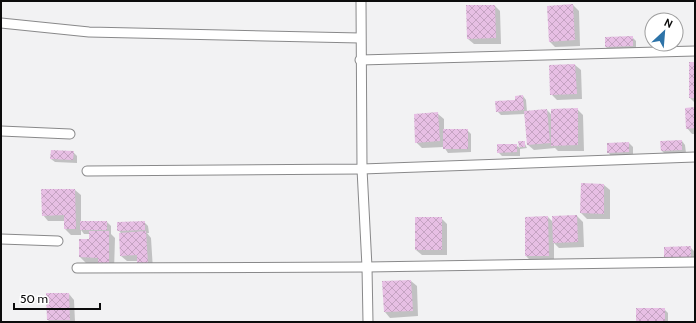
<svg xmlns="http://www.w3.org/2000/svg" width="696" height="323" font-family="Cabin,sans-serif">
	<defs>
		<pattern id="building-cross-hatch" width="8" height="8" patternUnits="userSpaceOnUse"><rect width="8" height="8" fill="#e7bfe4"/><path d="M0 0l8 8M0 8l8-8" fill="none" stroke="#c5a3c2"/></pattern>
	</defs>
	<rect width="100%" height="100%" fill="#f2f2f3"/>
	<g fill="#0003">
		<polygon points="573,5 579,11 580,46 555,47 550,42"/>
		<polygon points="495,6 500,11 501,44 474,44 468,39"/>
		<polygon points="632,37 636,41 636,50 610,51 606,47 606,38"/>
		<polygon points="695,63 695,103 690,98"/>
		<polygon points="575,65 581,70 582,99 557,100 551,94"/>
		<polygon points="523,96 526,100 527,112 547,110 552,115 577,109 583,115 584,151 558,151 555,148 534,150 528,145 525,114 501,115 497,111"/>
		<polygon points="695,108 695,134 692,134 687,128"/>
		<polygon points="438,114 444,119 444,130 467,130 471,134 471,152 448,153 444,147 422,148 416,142"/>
		<polygon points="682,141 685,145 686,153 665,154 662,151"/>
		<polygon points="519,142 524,142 527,148 520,149 520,156 502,156 498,152 516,145 520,148"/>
		<polygon points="629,143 633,147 633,156 611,156 608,152"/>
		<polygon points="73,152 77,156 77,163 55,162 51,159"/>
		<polygon points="604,185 610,190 610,219 587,219 581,213"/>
		<polygon points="75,190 81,195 81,222 107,222 111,226 111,234 115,238 114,271 99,263 86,263 80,257 90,240 90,234 84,234 81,230 81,235 71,235 65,229 65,221 48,221 43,215"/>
		<polygon points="577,216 583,222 584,247 559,248 554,243 554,261 532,262 526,256 548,217 553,222"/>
		<polygon points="441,218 447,224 447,255 422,255 416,250"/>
		<polygon points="144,222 148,226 149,233 147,233 151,238 153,270 138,261 127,261 121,256 121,233 118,230"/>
		<polygon points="690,247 694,251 694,261 669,261 665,257 665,248"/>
		<polygon points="411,281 417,286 418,316 390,318 385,312"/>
		<polygon points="69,294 74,300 75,322 50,322 48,320"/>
		<polygon points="664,309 668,313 668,322 637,322"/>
	</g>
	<g fill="url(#building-cross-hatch)">
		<polygon points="573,4 575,40 549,42 547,6"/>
		<polygon points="466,5 495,5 496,38 467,39"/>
		<polygon points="633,36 633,46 605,47 605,37"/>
		<rect x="689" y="62" width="6" height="36"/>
		<polygon points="575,64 577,94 550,95 549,65"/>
		<polygon points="523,95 524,110 496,112 495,101 515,100 515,96"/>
		<polygon points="695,107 695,128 686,129 685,108"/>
		<polygon points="578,108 578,145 551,146 551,109"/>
		<polygon points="547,109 550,143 527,145 524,111"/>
		<polygon points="438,112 440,141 415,143 414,114"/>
		<rect x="443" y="129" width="25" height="20"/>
		<polygon points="682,140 682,150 661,151 660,141"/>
		<polygon points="518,141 525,141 525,147 519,147"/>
		<polygon points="629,142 629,152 607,153 607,143"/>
		<polygon points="497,144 517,144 517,152 497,153"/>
		<polygon points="51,150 74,151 73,160 50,159"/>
		<polygon points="581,183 604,184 604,214 580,213"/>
		<polygon points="41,189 75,189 76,229 64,229 64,215 42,216"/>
		<polygon points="577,215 578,242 553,243 552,216"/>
		<polygon points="548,216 549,256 525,256 525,217"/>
		<rect x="415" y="217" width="27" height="33"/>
		<rect x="80" y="221" width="27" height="9"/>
		<polygon points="145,221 145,230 117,231 117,222"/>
		<polygon points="89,231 109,231 109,266 98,265 98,258 79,257 79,239 89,239"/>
		<polygon points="146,231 148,264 137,265 137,255 120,256 119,233"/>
		<polygon points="691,246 691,257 664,257 664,247"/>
		<polygon points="411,280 413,311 384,312 382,281"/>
		<polygon points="46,293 69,293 70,320 47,320"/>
		<rect x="636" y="308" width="29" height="14"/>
	</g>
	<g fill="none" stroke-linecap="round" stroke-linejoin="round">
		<g stroke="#89898a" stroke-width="11">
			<g id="minor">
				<polyline points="361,1 362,169 367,267 368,322"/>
				<polyline points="1,23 89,32 360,38"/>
				<polyline points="360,60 695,51"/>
				<polyline points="1,131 70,134"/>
				<polyline points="87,171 362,169 695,157"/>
				<polyline points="1,239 58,241"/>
				<polyline points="77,268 367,267 695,262"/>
			</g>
		</g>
		<use href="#minor" stroke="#fff" stroke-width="9"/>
	</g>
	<rect width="696" height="323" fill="none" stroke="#0c0c0c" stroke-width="4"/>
	<g transform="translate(664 32) rotate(26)"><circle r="19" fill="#ffffff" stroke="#9e9e9e"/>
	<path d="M0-3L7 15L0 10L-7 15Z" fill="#2d73a8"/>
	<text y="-6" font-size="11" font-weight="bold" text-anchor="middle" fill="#0c0c0c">N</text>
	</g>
	<path d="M14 303v6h86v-6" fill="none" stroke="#0c0c0c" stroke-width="2"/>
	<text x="20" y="303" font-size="12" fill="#0c0c0c" stroke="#ffffff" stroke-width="3" paint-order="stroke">50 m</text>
</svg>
